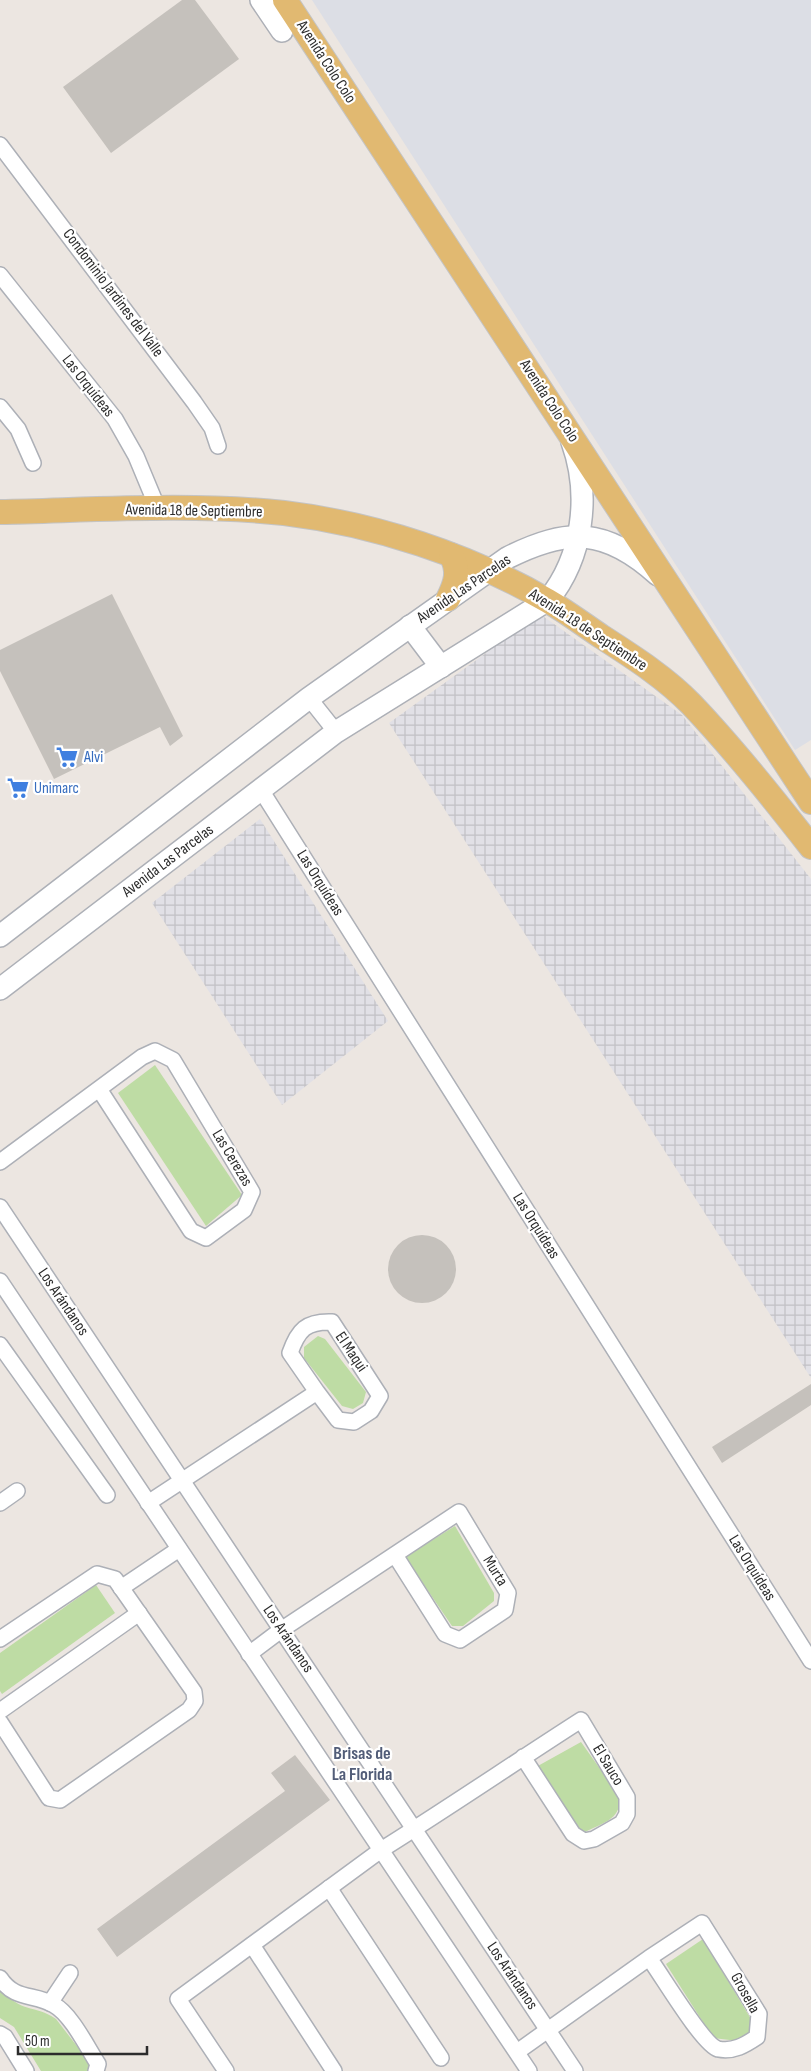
<svg xmlns="http://www.w3.org/2000/svg" width="811" height="2071" font-family="'Sofia Sans Condensed',sans-serif">
	<defs>
		<pattern id="industrial-grid" width="8" height="8" patternUnits="userSpaceOnUse" patternTransform="scale(1.25)"><rect width="8" height="8" fill="#e1e0e6"/><path d="M0 4h8M4 0v8" fill="none" stroke="#c1c0c5"/></pattern>
	</defs>
	<rect width="100%" height="100%" fill="#ece6e1"/>
	<g fill="url(#industrial-grid)">
		<polygon points="540,614 682,715 811,879 811,1378 389,723"/>
		<polygon points="260,819 388,1021 282,1105 152,903"/>
	</g>
	<polygon fill="#dcdee5" points="312,0 811,0 811,740 795,750"/>
	<g fill="#bedca4">
		<polygon points="155,1065 242,1195 206,1226 118,1093"/>
		<polygon points="318,1336 325,1339 366,1392 363,1403 353,1409 342,1406 304,1358 304,1347"/>
		<polygon points="455,1526 494,1593 494,1601 463,1626 452,1626 405,1557"/>
		<polygon points="96,1585 115,1613 2,1694 0,1691 0,1653"/>
		<path d="M581,1742L620,1797C621,1820 602,1823 585,1832L577,1828L536,1767Z"/>
		<polygon points="703,1939 751,2019 749,2032 738,2041 713,2038 666,1964"/>
		<path d="M0,1987C21,2015 33,2003 56,2019L90,2063L88,2071H41L14,2027L0,2018Z"/>
	</g>
	<g fill="#c5c1bc">
		<polygon points="182,0 195,0 239,59 111,153 63,87"/>
		<polygon points="112,594 183,736 170,746 160,727 54,779 0,671 0,650"/>
		<circle cx="422" cy="1269" r="34"/>
		<polygon points="811,1384 811,1405 722,1463 712,1447"/>
		<polygon points="295,1755 330,1800 117,1957 97,1929 285,1791 271,1773"/>
	</g>
	<g fill="none" stroke-linecap="round" stroke-linejoin="round">
		<g stroke="#adb0b7" stroke-width="18">
			<g id="street">
				<polyline points="0,145 194,402 212,428 218,446"/>
				<polyline points="0,275 115,419 136,456 158,509"/>
				<polyline points="0,407 18,429 33,463"/>
				<polyline points="309,698 336,732"/>
				<polyline points="261,790 811,1661"/>
				<polyline points="0,1162 142,1057 155,1051 173,1060 252,1192 244,1210 206,1238 191,1231 99,1089"/>
				<polyline points="0,1207 575,2071"/>
				<polyline points="0,1281 529,2071"/>
				<polyline points="0,1345 107,1495"/>
				<polyline points="0,1503 17,1491"/>
				<path d="M148,1503L317,1392L290,1353C298,1330 306,1321 332,1322L380,1396L371,1411L354,1422L338,1420L317,1392"/>
				<polyline points="121,1588 179,1549"/>
				<polyline points="0,1639 97,1574 115,1579 194,1692 195,1701 189,1710 60,1800 49,1798 0,1722"/>
				<polyline points="249,1654 281,1630 459,1512 508,1593 505,1610 460,1640 445,1634 395,1555"/>
				<polyline points="0,1711 139,1613"/>
				<polyline points="329,1888 441,2058"/>
				<polyline points="252,1945 334,2071"/>
				<path d="M0,1978C15,2001 34,1993 54,2005C71,2014 87,2047 98,2064L96,2071"/>
				<polyline points="50,2003 70,1973"/>
				<polyline points="0,2034 5,2037 26,2071"/>
				<path d="M517,2052L649,1958L702,1923L759,2014L757,2037C745,2045 734,2052 718,2049C703,2045 661,1974 649,1958"/>
				<path d="M226,2071L178,1999L381,1850C448,1808 514,1763 581,1720L627,1797V1814L622,1823L594,1839L584,1841L573,1834L523,1757"/>
			</g>
		</g>
		<g stroke="#adb0b7" stroke-width="24">
			<g id="secondary">
				<polyline points="261,0 282,31"/>
				<polyline points="410,626 441,667"/>
				<path d="M0,936L309,698L507,558C568,527 606,528 658,575"/>
				<path d="M0,989L336,732L548,600C583,557 591,495 572,442"/>
			</g>
		</g>
		<g stroke="#c4c4c4" stroke-width="26">
			<g id="primary">
				<polyline points="285,0 811,802"/>
				<path d="M0,512C93,510 191,503 284,513C375,524 469,555 548,601C567,612 584,625 602,637C633,657 666,678 691,704C734,749 773,798 811,847"/>
				<path d="M448,599C456,583 460,571 451,555"/>
			</g>
		</g>
		<use href="#street" stroke="#fff" stroke-width="15"/>
		<use href="#secondary" stroke="#fff" stroke-width="21"/>
		<use href="#primary" stroke="#e1b971" stroke-width="24"/>
	</g>
	<defs>
		<g id="supermarket-bare" transform="scale(1.725)"><path d="M-6-5.5h2.5l.6 2H6L4.5 2H-2.5L-4.4-4H-6ZM-1.5 3.2a1.3 1.3 0 1 0 .1 0ZM3 3.2a1.3 1.3 0 1 0 .1 0Z" fill="#3f7fe0" stroke="#fff" stroke-width="2.5" paint-order="stroke"/></g>
	</defs>
	<g fill-rule="evenodd">
		<use href="#supermarket-bare" x="67" y="757"/>
		<use href="#supermarket-bare" x="18" y="788"/>
	</g>
	<g text-anchor="middle" dominant-baseline="central" stroke-width="4.5" stroke-linejoin="round" paint-order="stroke">
		<g font-size="16" fill="#2c2c2c" stroke="#fff">
			<text transform="translate(326 62) rotate(57)">Avenida Colo Colo</text>
			<text transform="translate(113 293) rotate(53)">Condominio Jardines del Valle</text>
			<text transform="translate(88 386) rotate(52)">Las Orquídeas</text>
			<text transform="translate(549 401) rotate(57)">Avenida Colo Colo</text>
			<text transform="translate(194 511) rotate(1)">Avenida 18 de Septiembre</text>
			<text transform="translate(464 589) rotate(-34)">Avenida Las Parcelas</text>
			<text transform="translate(588 630) rotate(33)">Avenida 18 de Septiembre</text>
			<text transform="translate(168 861) rotate(-37)">Avenida Las Parcelas</text>
			<text transform="translate(320 883) rotate(58)">Las Orquídeas</text>
			<text transform="translate(232 1158) rotate(59)">Las Cerezas</text>
			<text transform="translate(536 1226) rotate(58)">Las Orquídeas</text>
			<text transform="translate(63 1302) rotate(56)">Los Arándanos</text>
			<text transform="translate(351 1352) rotate(56)">El Maqui</text>
			<text transform="translate(752 1568) rotate(58)">Las Orquídeas</text>
			<text transform="translate(495 1571) rotate(58)">Murta</text>
			<text transform="translate(288 1639) rotate(56)">Los Arándanos</text>
			<text transform="translate(608 1765) rotate(59)">El Sauco</text>
			<text transform="translate(512 1976) rotate(56)">Los Arándanos</text>
			<text transform="translate(745 1993) rotate(61)">Grosella</text>
		</g>
		<g font-size="16" fill="#366cbe" stroke="#fff" text-anchor="start">
			<text x="84" y="757">Alvi</text>
			<text x="34" y="788">Unimarc</text>
		</g>
		<g font-size="18" font-weight="bold" fill="#525d78" stroke="#fff">
			<text x="362" y="1753">Brisas de<tspan x="362" dy="21">La Florida</tspan></text>
		</g>
	</g>
	<path d="M18 2046v8h129v-8" fill="none" stroke="#2c2c2c" stroke-width="2.5"/>
	<text x="25" y="2046" font-size="15" fill="#2c2c2c" stroke="#ffffff" stroke-width="4" paint-order="stroke">50 m</text>
</svg>
